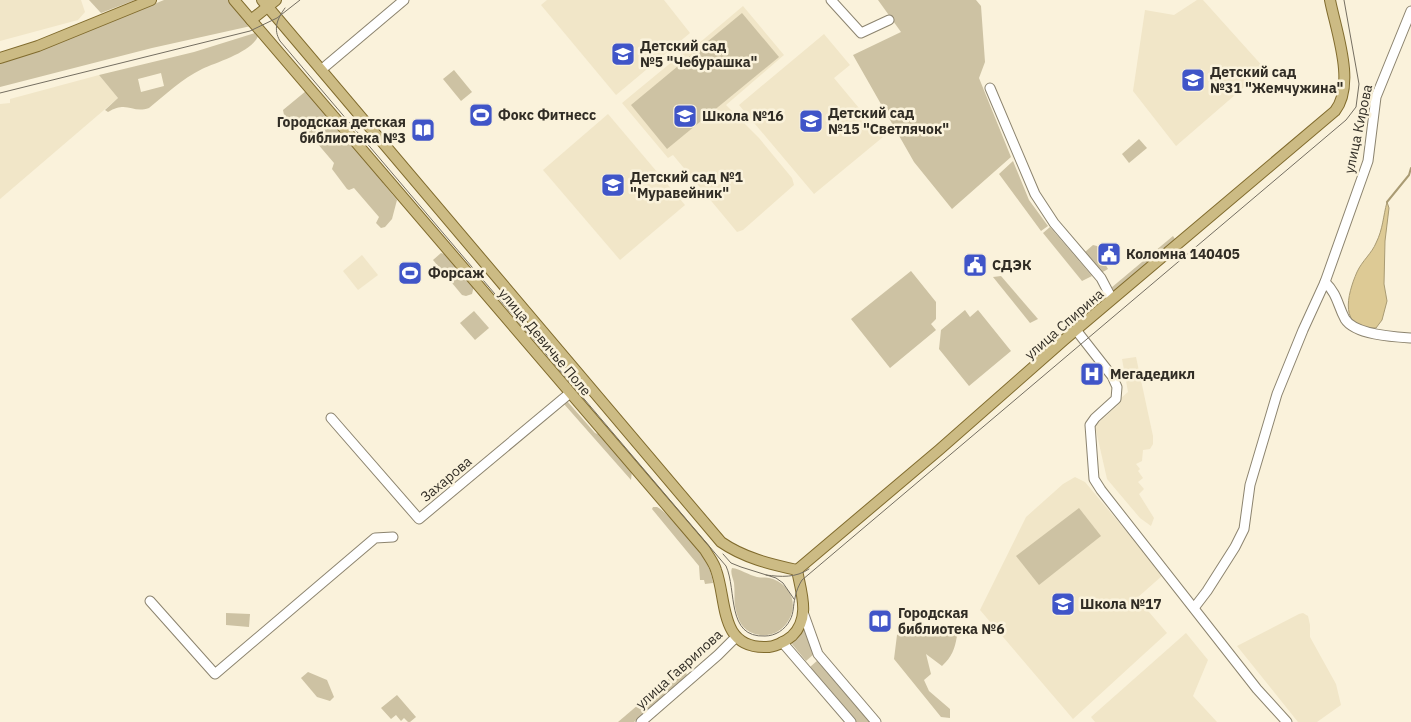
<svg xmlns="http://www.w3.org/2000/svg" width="1411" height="722" font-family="'IBM Plex Sans',sans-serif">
	<rect width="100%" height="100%" fill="#faf2db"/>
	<g fill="#f1e6c8">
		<polygon points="0,0 81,0 85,12 78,20 0,41"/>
		<polygon points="547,0 664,0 690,33 616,95 541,5"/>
		<polygon points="1197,0 1203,0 1265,69 1176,146 1133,91 1145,10 1174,15"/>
		<polygon points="743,6 784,55 726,105 759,138 792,178 794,185 743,230 737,232 673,155 668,158 622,103 696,42 698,44"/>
		<polygon points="824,34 850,65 834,78 883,137 814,194 739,105"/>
		<polygon points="99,75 118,98 0,199 0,104 10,103 10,99"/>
		<polygon points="608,114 685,205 620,260 543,170"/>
		<polygon points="362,255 378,275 358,290 343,271"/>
		<polygon points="1136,357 1153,436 1153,444 1150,449 1143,450 1142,461 1136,464 1140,469 1138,471 1143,478 1138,482 1144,489 1139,494 1154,518 1151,526 1140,518 1107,479 1095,426 1117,406 1120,399 1128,392 1122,359"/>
		<polygon points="1075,477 1085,482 1163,575 1137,598 1167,633 1073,719 980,610 1026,517 1063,484"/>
		<polygon points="1303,613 1308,616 1310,625 1310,637 1336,684 1341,705 1317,722 1298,722 1237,646 1299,614"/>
		<polygon points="1186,633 1208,660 1193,696 1217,722 1095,722 1091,717"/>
	</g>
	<g fill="#cdc2a3" fill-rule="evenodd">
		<polygon points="89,0 135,0 101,13"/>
		<polygon points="164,0 229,0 251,26 152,48 0,87 0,64 46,48"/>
		<polygon points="878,0 976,0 981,6 985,62 979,78 1011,157 952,209 914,162 853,55 901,32"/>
		<polygon points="742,13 779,57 667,149 631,105"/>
		<path d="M255,33L258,36C252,52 217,62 202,69C182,79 166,94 149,108C132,114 128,100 108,112L105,110L118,98L99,75L194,52ZM161,73L164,86L141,92L138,79Z"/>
		<polygon points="454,70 472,92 461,101 443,79"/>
		<polygon points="306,91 383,178 383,183 397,200 392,219 385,227 381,228 376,223 379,217 354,188 349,190 347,189 332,169 334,163 294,116 289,119 284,115 283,110"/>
		<polygon points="1139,139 1147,148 1129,163 1122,154"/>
		<polygon points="1013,161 1029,200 1048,226 1041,231 999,174"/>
		<polygon points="1050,227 1092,276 1082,281 1043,233"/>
		<polygon points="1173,236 1175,239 1115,291 1112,291 1111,288"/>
		<polygon points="1093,245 1097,246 1104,254 1101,257 1108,269 1101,273 1086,255 1085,252"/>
		<polygon points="441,253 450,256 474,286 472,294 466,296 462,295 433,260"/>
		<polygon points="911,271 936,302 936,319 931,324 936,330 890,368 851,319"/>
		<polygon points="1001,276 1038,319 1030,323 993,277"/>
		<polygon points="965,310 970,317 978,310 1011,351 969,386 939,349 941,330"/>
		<polygon points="474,311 489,328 475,340 460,323"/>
		<polygon points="567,401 595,433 601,435 632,471 631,480 564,404"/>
		<path d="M653,507H657C667,511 699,550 705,560C709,567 712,575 713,583L705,584L704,580H700L699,566L652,509Z"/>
		<polygon points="1079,508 1101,536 1039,585 1016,556"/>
		<path d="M732,568C740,569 749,575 757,577C762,578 768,577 773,579C813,595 786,649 750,632C740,627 737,616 735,606C734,599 735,591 734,583C733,578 730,573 732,568Z"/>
		<polygon points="226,613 250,614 249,627 226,625"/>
		<path d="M916,620L933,635L940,632L944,626L950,628L957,636C955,648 952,657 942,666L926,654L931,674L924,680L929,691L950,709V718L941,717L894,659L897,635Z"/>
		<polygon points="805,628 814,654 806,661 792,644 792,641"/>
		<polygon points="818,660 871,722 856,722 810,667"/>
		<polygon points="679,670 686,672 687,676 634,722 618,722"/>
		<polygon points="308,672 327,680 334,697 330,701 317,697 301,678"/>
		<polygon points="397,695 416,717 410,722 408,722 404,718 401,721 396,715 391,719 381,708"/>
	</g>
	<path fill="#ddca95" stroke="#a99b73" d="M1387,202L1389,208L1385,241L1384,284L1387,301L1382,320L1376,328C1338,330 1347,295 1357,272C1362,261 1372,253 1376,243C1383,229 1383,217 1387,202Z"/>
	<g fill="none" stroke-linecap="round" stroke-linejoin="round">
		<polyline stroke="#a99b73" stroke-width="2" points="1387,202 1409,175 1411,168"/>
		<g stroke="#8c846f" stroke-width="11">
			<g id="minor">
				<polyline points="831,0 861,33 889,20"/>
				<polyline points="321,70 404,0"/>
				<polyline points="990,88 1035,194 1054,223 1101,278 1112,299"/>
				<path d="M1325,282C1338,295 1337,304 1345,319C1355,335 1394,337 1411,338"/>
				<polyline points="1076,330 1112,376 1117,387 1116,399 1095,418 1090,425 1094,479 1101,490 1257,689 1287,722"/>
				<polyline points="331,418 419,519 570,393"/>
				<polyline points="150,601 215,674 375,538 393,537"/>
				<polyline points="1194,608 1207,591 1235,547 1244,529 1250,485 1277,394 1303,330 1325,282 1368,161 1376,97 1411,11"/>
				<polyline points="803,612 818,654 876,722"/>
				<polyline points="782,642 851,722"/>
				<polyline points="641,722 718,655 736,637"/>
			</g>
		</g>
		<g stroke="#806b2d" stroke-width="12">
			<g id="major">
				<path d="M234,0L705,550C709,557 714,563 716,570C727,600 719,647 764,647C773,648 785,642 792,636C811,618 801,592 797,570"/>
				<path d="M262,0L721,542C744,558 770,564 797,570"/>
				<polyline points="251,20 276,0"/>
				<polyline points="0,58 38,46 151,0"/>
				<path d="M797,570L939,450L1064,340L1335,111C1356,84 1336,31 1330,0"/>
			</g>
		</g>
		<use href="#minor" stroke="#fff" stroke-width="9"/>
		<use href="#major" stroke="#ccbb84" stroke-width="10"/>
		<g stroke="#746e61" stroke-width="1">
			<path d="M285,8C277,19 273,29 280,41L726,566C737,590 726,638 765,636C775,636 785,630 790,620C794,613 793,605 795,598C796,591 799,585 802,580L1346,120L1356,107L1359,84L1344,0"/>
			<polyline points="0,93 250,31 277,18 300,0"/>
			<polyline points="723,554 731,563 741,567 776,578 783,583 794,599"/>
			<path d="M766,575C781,577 796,578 809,569"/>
		</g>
	</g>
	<defs>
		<g id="school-square" transform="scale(1.25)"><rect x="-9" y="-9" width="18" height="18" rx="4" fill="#4055c8" stroke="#faf2db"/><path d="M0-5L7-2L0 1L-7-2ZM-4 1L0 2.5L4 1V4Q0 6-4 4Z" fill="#fff"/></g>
		<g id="stadium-square" transform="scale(1.25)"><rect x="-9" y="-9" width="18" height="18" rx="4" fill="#4055c8" stroke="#faf2db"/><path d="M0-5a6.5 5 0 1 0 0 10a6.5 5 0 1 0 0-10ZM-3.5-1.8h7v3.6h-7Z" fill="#fff"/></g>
		<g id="library-square" transform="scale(1.25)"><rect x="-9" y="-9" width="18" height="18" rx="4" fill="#4055c8" stroke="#faf2db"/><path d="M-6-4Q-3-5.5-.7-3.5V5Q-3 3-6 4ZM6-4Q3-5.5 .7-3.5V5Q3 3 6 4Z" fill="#fff"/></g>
		<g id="civic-square" transform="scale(1.25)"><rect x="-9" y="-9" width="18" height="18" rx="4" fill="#4055c8" stroke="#faf2db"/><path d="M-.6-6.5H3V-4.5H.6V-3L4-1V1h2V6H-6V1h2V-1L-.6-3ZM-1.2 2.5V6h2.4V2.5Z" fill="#fff"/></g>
		<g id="hospital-square" transform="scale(1.25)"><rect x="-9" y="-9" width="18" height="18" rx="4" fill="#4055c8" stroke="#faf2db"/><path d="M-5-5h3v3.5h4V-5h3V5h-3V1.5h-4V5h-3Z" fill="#fff"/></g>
	</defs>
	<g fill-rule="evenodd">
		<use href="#school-square" x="623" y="54"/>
		<use href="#school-square" x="1193" y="80"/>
		<use href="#stadium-square" x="481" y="115"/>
		<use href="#school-square" x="685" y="116"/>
		<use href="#school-square" x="811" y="121"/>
		<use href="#library-square" x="423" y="130"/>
		<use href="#school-square" x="613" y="185"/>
		<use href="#civic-square" x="1109" y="254"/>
		<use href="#civic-square" x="975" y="265"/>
		<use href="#stadium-square" x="410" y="273"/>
		<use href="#hospital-square" x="1092" y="374"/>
		<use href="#school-square" x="1063" y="604"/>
		<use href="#library-square" x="880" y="621"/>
	</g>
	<g text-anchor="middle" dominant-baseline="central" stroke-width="5" stroke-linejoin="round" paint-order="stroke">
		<g font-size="14" font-weight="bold" fill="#312d25" stroke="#faf2db" text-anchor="start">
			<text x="640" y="46">Детский сад<tspan x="640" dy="16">№5 "Чебурашка"</tspan></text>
			<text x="1210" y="72">Детский сад<tspan x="1210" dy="16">№31 "Жемчужина"</tspan></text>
			<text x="828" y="113">Детский сад<tspan x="828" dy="16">№15 "Светлячок"</tspan></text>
			<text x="498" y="115">Фокс Фитнесс</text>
			<text x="702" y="116">Школа №16</text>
			<text x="406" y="122" text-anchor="end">Городская детская<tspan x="406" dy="16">библиотека №3</tspan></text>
			<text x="630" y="177">Детский сад №1<tspan x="630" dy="16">"Муравейник"</tspan></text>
			<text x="1126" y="254">Коломна 140405</text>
			<text x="992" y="265">СДЭК</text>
			<text x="428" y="273">Форсаж</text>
			<text x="1110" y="374">Мегадедикл</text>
			<text x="1080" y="604">Школа №17</text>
			<text x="898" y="613">Городская<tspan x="898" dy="16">библиотека №6</tspan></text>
		</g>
		<g font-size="14" fill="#312d25" stroke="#faf2db">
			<text transform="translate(1358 129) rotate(-78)">улица Кирова</text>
			<text transform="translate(1064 324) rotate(-41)">улица Спирина</text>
			<text transform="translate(545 342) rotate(50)">улица Девичье Поле</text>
			<text transform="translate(446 479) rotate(-40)">Захарова</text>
			<text transform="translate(679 669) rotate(-42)">улица Гаврилова</text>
		</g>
	</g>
</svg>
